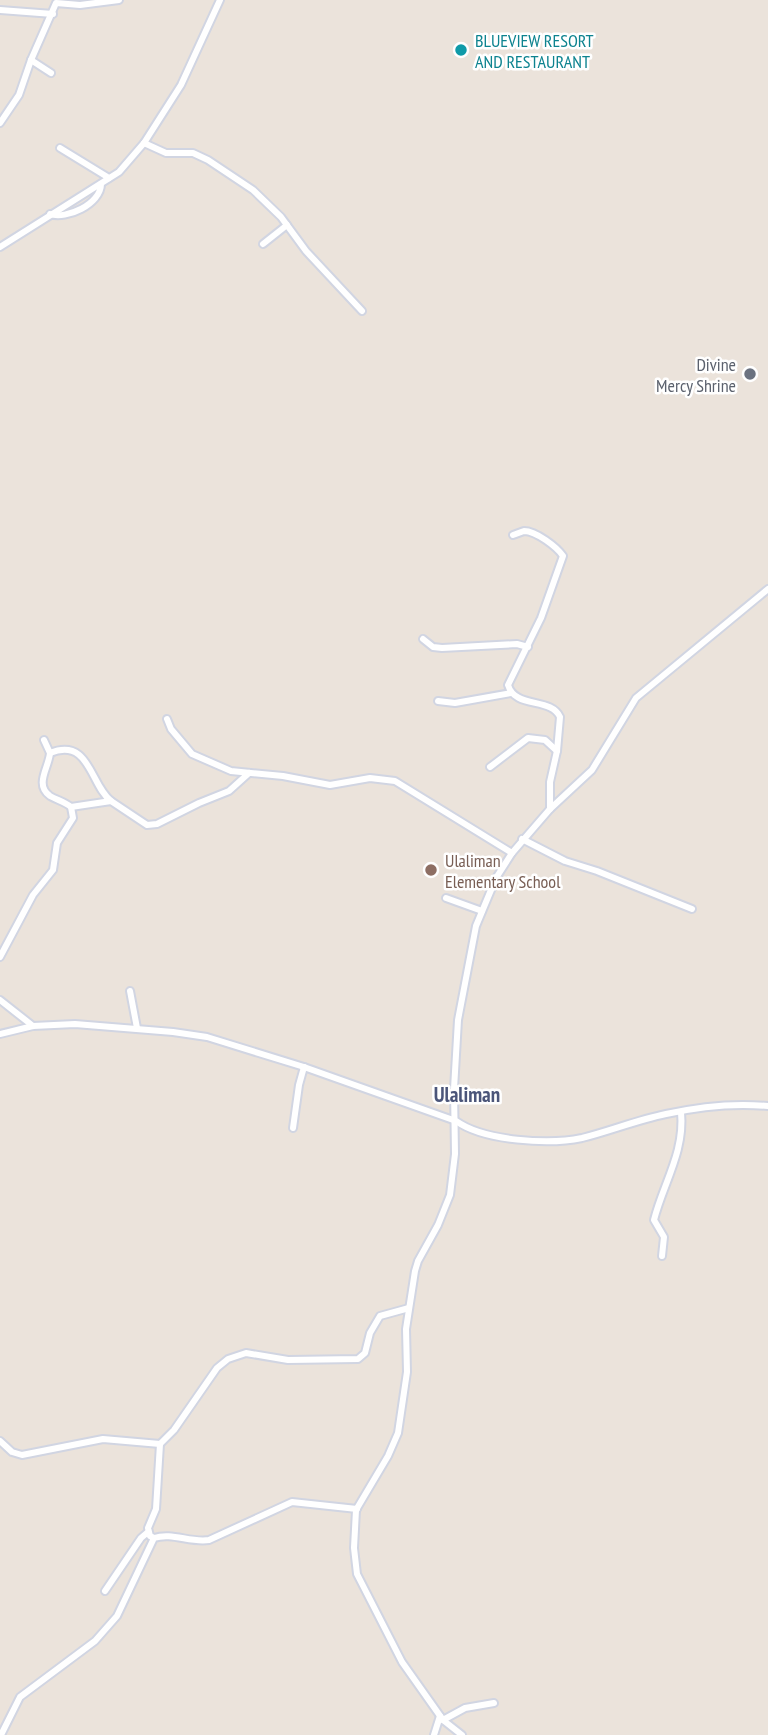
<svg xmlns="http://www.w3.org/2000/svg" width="768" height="1735" font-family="'PT Sans Narrow',sans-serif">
	<rect width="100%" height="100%" fill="#ebe3db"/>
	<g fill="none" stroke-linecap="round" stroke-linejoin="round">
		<g stroke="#d1d5e2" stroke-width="10">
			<g id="minor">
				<polyline points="0,10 53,14"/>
				<polyline points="31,60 51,73"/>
				<polyline points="0,123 19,95 31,60 56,3 80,5 119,0"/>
				<polyline points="144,143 166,153 193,153 208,160 253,190 281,217 306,251 362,311"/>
				<polyline points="60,148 109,178"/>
				<path d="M50,214C66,220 101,204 101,184"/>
				<polyline points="263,244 287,225"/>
				<polyline points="0,247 119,172 144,143 181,85 220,0"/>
				<path d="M513,535C516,534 521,532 524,531C536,531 557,547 563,556L541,618L508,685C515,709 551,697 560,717L557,751L550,782V809"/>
				<polyline points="423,639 433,647 442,648 517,644 528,647"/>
				<polyline points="438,701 455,703 511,693"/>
				<polyline points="167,719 171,729 192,754 231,771 283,776 330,785 370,778 395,781 512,853"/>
				<path d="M50,753C90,737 90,785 111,801"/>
				<polyline points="490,767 528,738 545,740 557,751"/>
				<polyline points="71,807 111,801 147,825 157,824 199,803 229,791 249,773"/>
				<polyline points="522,839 565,861 597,871 692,909"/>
				<polyline points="446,898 482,911"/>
				<path d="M0,957L33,895L53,870L57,843L73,818L71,807C65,802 57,800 50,796C34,785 49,767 50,753L44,740"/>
				<polyline points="130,991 137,1028"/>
				<polyline points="0,1000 33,1026"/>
				<path d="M0,1034L33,1026L75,1024L173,1032L207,1037L304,1067L456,1121C484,1141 549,1145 582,1138C610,1131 637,1120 666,1114C697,1107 735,1103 768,1106"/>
				<polyline points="293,1128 299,1085 304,1067"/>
				<path d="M662,1256L664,1237L654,1220C663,1184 685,1152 681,1112"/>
				<polyline points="0,1441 12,1452 22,1455 103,1439 160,1444"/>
				<polyline points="154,1538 150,1536 148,1528 156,1509 160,1444 174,1430 217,1368 228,1359 246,1353 288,1360 358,1359 365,1353 370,1333 380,1316 409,1308"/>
				<polyline points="105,1591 141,1538 148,1532"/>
				<polyline points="443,1720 465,1708 494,1703"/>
				<path d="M1,1735L20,1697L95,1641L117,1616L154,1538C172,1532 190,1543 209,1540L292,1502L357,1509"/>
				<polyline points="434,1735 440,1716"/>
				<polyline points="462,1735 443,1720 402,1662 357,1574 354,1548 356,1510 388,1456 398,1433 407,1372 406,1329 415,1271 418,1261 438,1225 450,1195 455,1154 454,1089 458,1020 476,926 496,878 512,853 550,809 592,770 636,698 768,589"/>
			</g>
		</g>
		<use href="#minor" stroke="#fff" stroke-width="6"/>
	</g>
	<circle fill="#0f9aa8" stroke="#fff" stroke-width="2.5" cx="461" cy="50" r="7"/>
	<circle fill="#6b7280" stroke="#fff" stroke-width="2.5" cx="750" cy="374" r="7"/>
	<circle fill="#8d6e63" stroke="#fff" stroke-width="2.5" cx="431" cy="870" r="7"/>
	<g text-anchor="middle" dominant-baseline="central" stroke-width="5" stroke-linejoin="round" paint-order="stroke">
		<g font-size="18" fill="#0d838f" stroke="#fff" text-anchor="start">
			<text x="475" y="40">BLUEVIEW RESORT<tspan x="475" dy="21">AND RESTAURANT</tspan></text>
		</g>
		<g font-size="18" fill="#5b616d" stroke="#fff" text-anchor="end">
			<text x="736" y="364">Divine<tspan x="736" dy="21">Mercy Shrine</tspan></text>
		</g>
		<g font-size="18" fill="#785e54" stroke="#fff" text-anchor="start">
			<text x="445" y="860">Ulaliman<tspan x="445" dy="21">Elementary School</tspan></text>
		</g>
		<g font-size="21" font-weight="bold" fill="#4b5579" stroke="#fff">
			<text x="467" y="1094">Ulaliman</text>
		</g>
	</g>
</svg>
